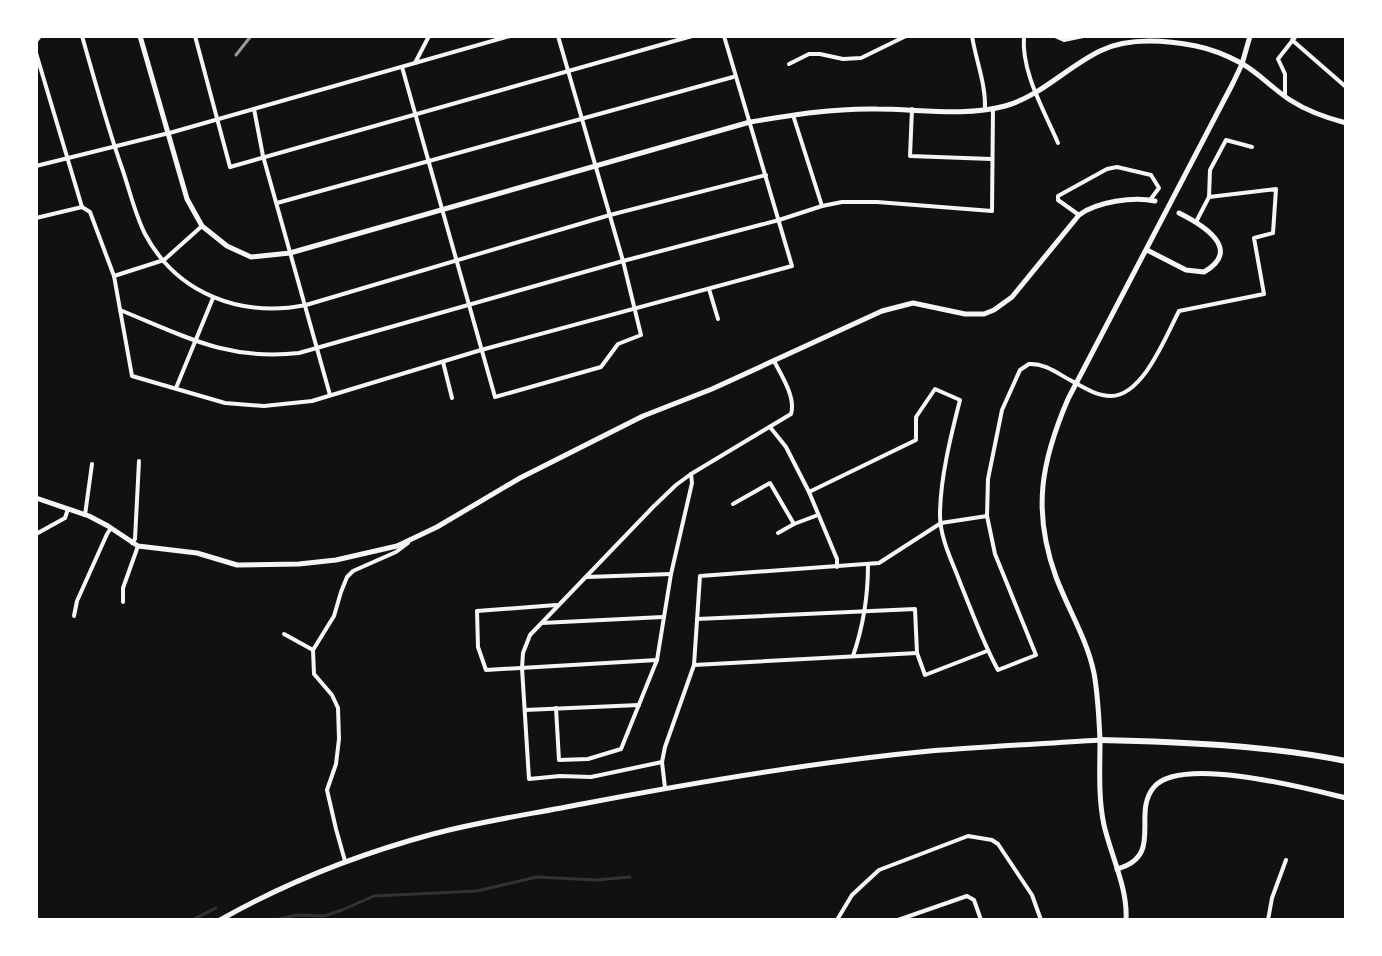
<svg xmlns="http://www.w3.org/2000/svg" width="1382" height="956" font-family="'Work Sans',sans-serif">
	<rect width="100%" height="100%" fill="#111"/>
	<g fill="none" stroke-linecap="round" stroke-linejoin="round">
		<g stroke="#333" stroke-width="3">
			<polyline points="192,920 216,908"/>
			<polyline points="275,920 297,915 324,916 342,910 374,896 477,891 537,877 596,880 630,877"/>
		</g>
		<g stroke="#f5f5f5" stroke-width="4">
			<path d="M82,36C95,81 107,126 123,171C130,192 135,214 145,234C177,294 241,318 306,305L610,215L766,175"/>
			<polyline points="195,36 230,167 692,36"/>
			<path d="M972,36C976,61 986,84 985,109"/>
			<path d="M1024,36C1021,72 1044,110 1058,143"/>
			<polyline points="1055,36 1064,40 1083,36"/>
			<polyline points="1292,40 1346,87"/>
			<polyline points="36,41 40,36"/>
			<polyline points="36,53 82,207 36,218"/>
			<polyline points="415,63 429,36"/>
			<polyline points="789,64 809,54 820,54 843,59 861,58 906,36"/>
			<polyline points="402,67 495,397 601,367 618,344 641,335 623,261 558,36"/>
			<polyline points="1285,96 1285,74 1278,59 1296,36"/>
			<polyline points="254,109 263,156 330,395"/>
			<polyline points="912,109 910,156 991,159"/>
			<polyline points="793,115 822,206"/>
			<polyline points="36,166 173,132 510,36"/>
			<polyline points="277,203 733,77"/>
			<polyline points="82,207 90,212 114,276 132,376 225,403 264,406 312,401 481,350 792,266 724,36"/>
			<polyline points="1079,215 1058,200 1058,196 1107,169 1117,167 1151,175 1159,188 1150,200"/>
			<polyline points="1196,222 1209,197 1210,170 1226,140 1252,147"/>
			<polyline points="114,276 164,260 202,226"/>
			<polyline points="709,289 718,319"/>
			<path d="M120,310C184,336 227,361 299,353L623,261L779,220L822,206L842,202H877L992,211L993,108"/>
			<polyline points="443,362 452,398"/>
			<polyline points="176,388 213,298"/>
			<polyline points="770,427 786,447 809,492 837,559 837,567"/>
			<path d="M809,492L916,440V417L935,389L960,400C951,435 940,479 940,515C940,539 953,563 961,585C973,614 983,643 998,670L1036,655L995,554L987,516L988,479L1002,410L1020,370L1029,364C1044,363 1057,373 1070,380C1083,387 1096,396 1111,396C1143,396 1166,336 1179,311L1264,294L1254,238L1273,233L1276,189L1209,197"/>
			<polyline points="733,504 770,483 794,524"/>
			<polyline points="85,515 92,464"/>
			<polyline points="778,533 794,524 818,515"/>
			<polyline points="36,534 65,518 68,509"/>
			<polyline points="132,543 135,539 139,461"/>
			<polyline points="587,577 671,574"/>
			<polyline points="123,602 123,588 138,546"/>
			<polyline points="556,605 477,611 478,647 486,670 657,660"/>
			<polyline points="74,616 77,601 107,534 111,528"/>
			<polyline points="697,619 915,609 917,653 925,675 987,651"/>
			<polyline points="542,623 663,617"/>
			<polyline points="284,634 313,650"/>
			<path d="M853,656C863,627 868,597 868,565"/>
			<polyline points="694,665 917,653"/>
			<polyline points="556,708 559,760 588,759 621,749 657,660 671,574 692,483 691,474"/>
			<polyline points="525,710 639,705"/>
			<path d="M662,762L591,777L560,776L529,779L522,668L523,653L530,635L653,507L676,485L691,474L791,414C796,398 782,376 774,361"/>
			<polyline points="665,788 662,762 665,747 694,665 700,576 879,563 941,523 987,516"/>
			<polyline points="345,861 336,829 327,790 336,764 339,739 338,708 332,695 314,674 313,650 334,616 341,592 347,577 353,571 396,552 408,543"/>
			<polyline points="837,920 852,895 879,870 968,836 992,840 998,844 1032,895 1041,920"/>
			<polyline points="898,920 967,896 974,900 981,920"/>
			<polyline points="1268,920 1272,898 1286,860"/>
		</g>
		<g stroke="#f5f5f5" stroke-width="5">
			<path d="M140,36L187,199L202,226L227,246L251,257L290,253L750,122C792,115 834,108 877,109C919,109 964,117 1005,106C1041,96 1067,67 1100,51C1128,37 1165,40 1196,46C1211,49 1228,56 1241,63C1259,73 1273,89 1290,100C1307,111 1327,118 1346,123"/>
			<path d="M1147,250L1186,270L1204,272C1244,249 1201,224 1179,213"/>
			<path d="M36,498L89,516L108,526L138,546L197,553L237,565L299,564L336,560L397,546L437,527L520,478L643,416L712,389L882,311L913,303L965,314H984L994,310L1012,297L1079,215C1096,202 1134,196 1155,201"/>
			<path d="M1117,869C1165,856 1131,814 1154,787C1181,755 1309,789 1346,798"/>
			<path d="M220,920C287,882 359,854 433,834C482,821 532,814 582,804C697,782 813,762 930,751C987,746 1043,744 1100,740"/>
			<path d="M1126,920C1128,888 1111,856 1104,825C1098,797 1100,768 1100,740C1099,718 1098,695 1094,673C1087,639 1068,609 1056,577C1032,511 1041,462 1068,399L1233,83L1242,64L1250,36"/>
		</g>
		<path stroke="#f5f5f5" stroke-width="6" d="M1100,740C1182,742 1265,745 1346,761"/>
		<polyline stroke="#9a9a9a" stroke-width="3" points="236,55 251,36"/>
	</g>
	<rect width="1382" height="956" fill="none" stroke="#ffffff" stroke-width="76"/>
</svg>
